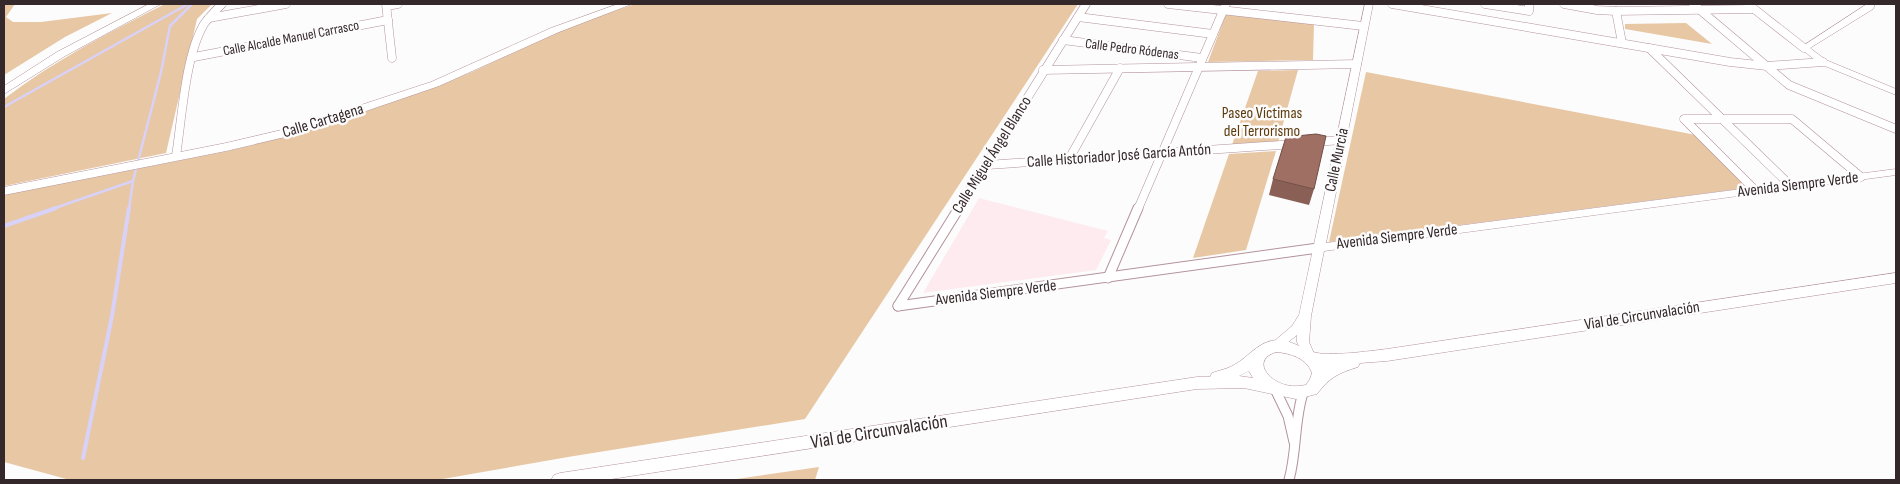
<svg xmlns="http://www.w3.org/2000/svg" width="1900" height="484" font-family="'Sofia Sans Condensed',sans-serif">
	<rect width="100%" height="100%" fill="#fcfcfc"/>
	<polygon fill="#fdebef" points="979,198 1108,231 1104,238 1111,240 1096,270 923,293"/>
	<g fill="#e8c7a4">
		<polygon points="4,4 15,4 6,17 13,22 41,22 112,13 65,37 4,75"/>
		<path d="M165,4H212L197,19L166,153L4,186V99C53,61 110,32 165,4Z"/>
		<polygon points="635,4 1078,4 805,419 568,457 437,480 70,480 4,462 4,195 228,151 280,138 438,86 472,72 575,24"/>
		<polygon points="1226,14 1314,24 1313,60 1208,62"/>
		<polygon points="1686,23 1712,44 1625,29 1625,24"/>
		<polygon points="1298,70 1278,142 1232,145 1258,71"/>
		<polygon points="1366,72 1696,135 1747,188 1329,242"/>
		<polygon points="1276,151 1246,250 1193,258 1229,154"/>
		<polygon points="819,467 815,480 730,480"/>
	</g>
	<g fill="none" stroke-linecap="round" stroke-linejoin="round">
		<g stroke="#d8d2f8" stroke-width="2.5">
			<polyline points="4,107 188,4"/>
			<polyline points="52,209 133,181"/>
			<polyline points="129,209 133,181 161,72 170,26 192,4"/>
		</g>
		<g stroke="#d8d2f8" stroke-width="4">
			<polyline points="4,226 56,208"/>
			<polyline points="83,458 112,316 129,208"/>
		</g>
		<g stroke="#b3939b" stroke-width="9">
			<g id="minor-far1">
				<polyline points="386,4 392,58"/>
				<polyline points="1168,4 1363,26"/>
				<polyline points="1392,4 1730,62 1767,66 1823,62"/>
				<polyline points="1485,4 1529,11 1529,4"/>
				<polyline points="1564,4 1597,10 1616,11 1753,9"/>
				<polyline points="1693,4 1789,85 1896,129"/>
				<polyline points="1749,5 1804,48"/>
				<polyline points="387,6 398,4"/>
				<polyline points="1616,11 1622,43"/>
				<polyline points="1078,17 1213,34"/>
				<polyline points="209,18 286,4"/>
				<polyline points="1063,40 1202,58"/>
				<polyline points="1649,48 1791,186"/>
				<polyline points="194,57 388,20"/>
				<polyline points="1043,70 1357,64"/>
				<polyline points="1314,142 1342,140"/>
				<path d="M176,156C182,118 185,56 204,24C209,17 216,10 222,4"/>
				<polyline points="1069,159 1120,68"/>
				<polyline points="987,165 1294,144"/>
				<polyline points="1755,190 1684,119 1792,119 1861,177"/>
				<polyline points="958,209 1086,4"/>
				<polyline points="1138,209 1226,4"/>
			</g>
		</g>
		<g stroke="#b3939b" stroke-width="11">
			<g id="minor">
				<polyline points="1108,278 1138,208"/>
				<polyline points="898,306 1318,248"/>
				<polyline points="898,306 959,208"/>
				<polyline points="1275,389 1288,416 1294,442"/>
				<path d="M1289,480C1297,451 1294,421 1303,393"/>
			</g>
		</g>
		<g stroke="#b3939b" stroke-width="1">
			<g id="tertiary">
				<polygon points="1365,4 1373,4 1326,243 1896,169 1896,175 1324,251 1311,316 1309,342 1315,356 1313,359 1305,359 1297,342 1297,335 1280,349 1272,349 1270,346 1272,343 1292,326 1299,315"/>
				<polygon points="1867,4 1875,4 1873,9 1810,48 1826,60 1896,89 1896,95 1820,64 1800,48"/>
			</g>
		</g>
		<g stroke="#b3939b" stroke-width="1">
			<g id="secondary">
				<polygon points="149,4 161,4 65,56 4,94 4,86 57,52"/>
				<polygon points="618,4 632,4 559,32 439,86 302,133 226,151 4,195 4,187 226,143 294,127 431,82 551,28"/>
				<path d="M1896,273V283L1387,361L1360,363L1358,367C1338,373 1329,378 1317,394L1296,399L1244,388L1197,389L605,480H551L554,475L560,473L1197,377H1210L1212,373C1220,370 1228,369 1234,365C1249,357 1258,341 1277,340C1291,340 1301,348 1313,352C1328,357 1370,351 1387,349ZM1276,352C1290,353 1307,358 1312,373L1310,379L1306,385C1299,386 1293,387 1286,385C1268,381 1251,360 1276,352ZM1249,371L1253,378L1239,376Z"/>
			</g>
		</g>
		<use href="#minor-far1" stroke="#fff" stroke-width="8"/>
		<use href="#minor" stroke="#fff" stroke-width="9"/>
		<use href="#tertiary" fill="#fff" fill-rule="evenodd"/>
		<use href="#secondary" fill="#fff" fill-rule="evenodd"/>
	</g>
	<polygon fill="#8a5f55" points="1273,179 1314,189 1309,205 1269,195"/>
	<polygon fill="#a06f63" stroke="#704e45" points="1316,134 1326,136 1314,189 1273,179 1286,137"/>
	<g text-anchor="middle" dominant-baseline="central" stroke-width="5" stroke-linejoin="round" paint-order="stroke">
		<g font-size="14" fill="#35282b" stroke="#fcfcfc">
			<text transform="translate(291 38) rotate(-11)">Calle Alcalde Manuel Carrasco</text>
			<text transform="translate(1132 49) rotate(7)">Calle Pedro Ródenas</text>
		</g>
		<g font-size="16" fill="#5d3b0d" stroke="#fcfcfc">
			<text x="1262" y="113">Paseo Víctimas<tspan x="1262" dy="18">del Terrorismo</tspan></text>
		</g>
		<g font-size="16" fill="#35282b" stroke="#fcfcfc">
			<text transform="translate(323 121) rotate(-17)">Calle Cartagena</text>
			<text transform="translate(992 155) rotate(-58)">Calle Miguel Ángel Blanco</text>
			<text transform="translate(1119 156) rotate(-4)">Calle Historiador José García Antón</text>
			<text transform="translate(1337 160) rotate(-78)">Calle Murcia</text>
			<text transform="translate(1798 185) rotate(-7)">Avenida Siempre Verde</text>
			<text transform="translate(1397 237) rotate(-7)">Avenida Siempre Verde</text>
			<text transform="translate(996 293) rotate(-7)">Avenida Siempre Verde</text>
			<text transform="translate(1642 316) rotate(-9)">Vial de Circunvalación</text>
		</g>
		<g font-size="19" fill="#35282b" stroke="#fcfcfc">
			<text transform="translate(879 432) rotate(-9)">Vial de Circunvalación</text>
		</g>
	</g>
	<rect width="1900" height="484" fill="none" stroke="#35282b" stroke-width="10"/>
</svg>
